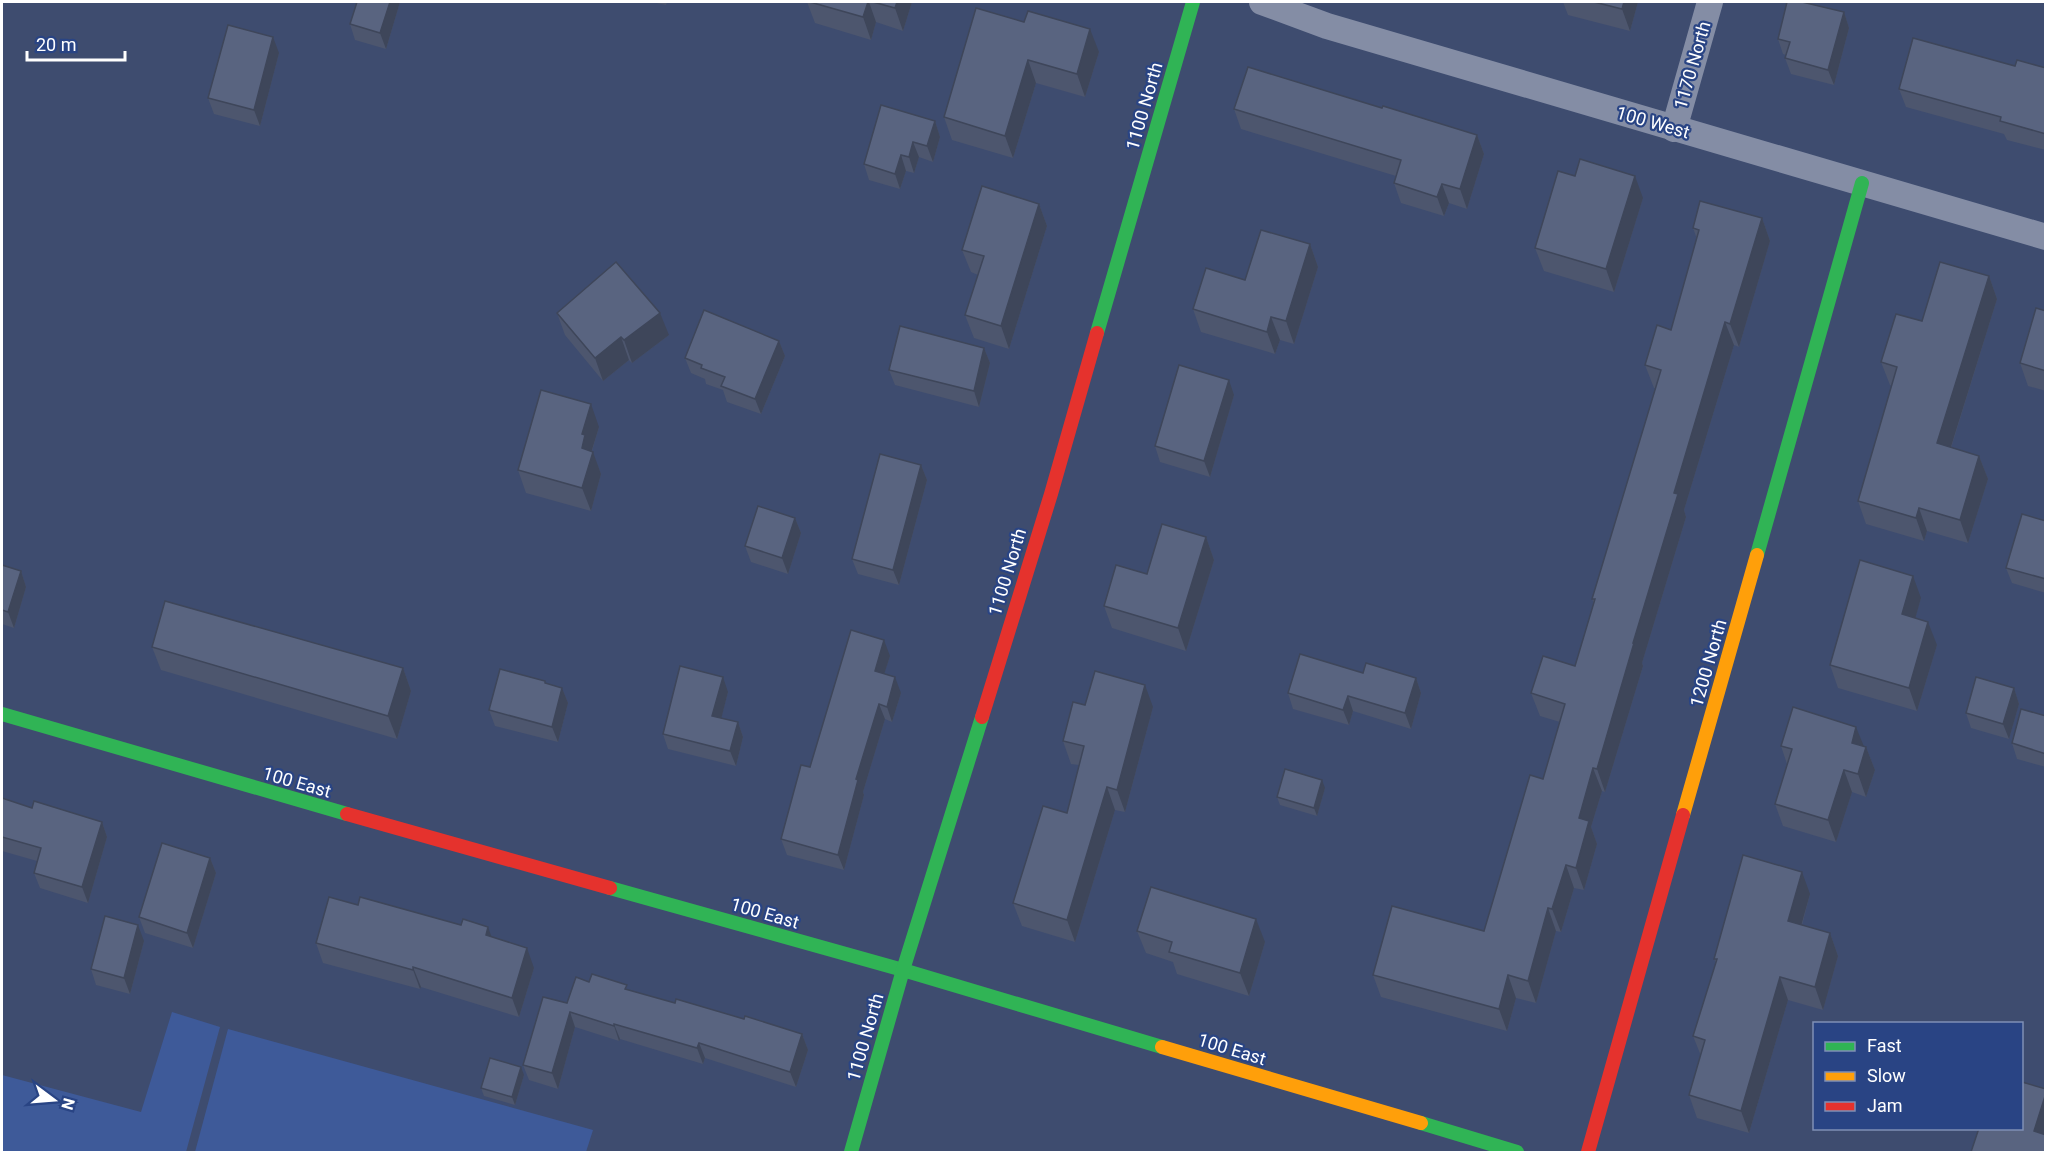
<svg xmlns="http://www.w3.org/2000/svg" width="2047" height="1154" font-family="Roboto,sans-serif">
	<rect width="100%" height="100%" fill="#3e4c6f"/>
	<g fill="#3e5a99">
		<polygon points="172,1012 220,1027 186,1152 2,1152 2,1075 141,1112"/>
		<polygon points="228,1029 593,1130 586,1152 195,1152"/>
	</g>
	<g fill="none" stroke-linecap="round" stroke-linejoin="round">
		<g stroke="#848da5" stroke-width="26">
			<polyline points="1262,2 1327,26 2046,237"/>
			<polyline points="1674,129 1710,2"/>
		</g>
		<g stroke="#30b455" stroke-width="14">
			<polyline points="1097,333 1193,2"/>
			<polyline points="1757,555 1862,183"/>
			<polyline points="2,714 347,814"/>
			<polyline points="610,888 903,970 1162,1047"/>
			<polyline points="1421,1123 1517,1152"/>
			<polyline points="851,1152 903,970 982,717"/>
		</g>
		<g stroke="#ff9f0a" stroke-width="14">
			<polyline points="1683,815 1757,555"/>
			<polyline points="1162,1047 1421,1123"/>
		</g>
		<g stroke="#e5322d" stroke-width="14">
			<polyline points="982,717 1051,494 1097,333"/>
			<polyline points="347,814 610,888"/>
			<polyline points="1588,1152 1683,815"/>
		</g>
	</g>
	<g fill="#4d566e">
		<polygon points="357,2 400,2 386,49 355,40 350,24"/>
		<polygon points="652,2 667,2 666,5"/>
		<polygon points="807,2 912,2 903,31 876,22 871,40 815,23"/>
		<polygon points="1563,2 1638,2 1630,31 1568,15"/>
		<polygon points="976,8 1099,52 1085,97 1036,83 1013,158 952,140 944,117"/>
		<polygon points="1844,12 1849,28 1834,85 1791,74 1785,58 1786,55 1783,54 1778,39"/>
		<polygon points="279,53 260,126 214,114 208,98"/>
		<polygon points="2015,66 2046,68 2046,150 2007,140 2004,134 1906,107 1899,89"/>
		<polygon points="1382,108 1477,135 1484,154 1467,209 1449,203 1444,216 1401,203 1394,183 1396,176 1241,129 1234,109"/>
		<polygon points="935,121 940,137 933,162 919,157 914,173 906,171 900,189 869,180 864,164"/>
		<polygon points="1643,198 1614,292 1544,271 1535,248"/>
		<polygon points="1039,204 1047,226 1009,349 974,338 965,315 978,275 971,272 962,250"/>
		<polygon points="1762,218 1770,241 1739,347 1734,345 1684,510 1686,517 1642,663 1643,666 1605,792 1602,791 1591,827 1597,844 1584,890 1574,888 1561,932 1556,931 1536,1003 1516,998 1507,1031 1381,997 1373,975 1484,931 1543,779 1560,722 1540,716 1531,693 1575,666 1594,604 1592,599 1656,388 1654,388 1645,365 1671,330 1697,239 1693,228"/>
		<polygon points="1310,244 1318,267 1294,344 1280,340 1275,354 1201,332 1193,309"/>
		<polygon points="1989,276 1997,299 1951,448 1979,456 1988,479 1968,543 1927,531 1924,541 1866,524 1858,501 1892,386 1890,385 1881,362 1922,321"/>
		<polygon points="2046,311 2046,391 2028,386 2020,363"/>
		<polygon points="557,313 669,335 632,363 629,360 603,381 565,335"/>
		<polygon points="779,341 785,356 761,414 727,402 723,390 706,384 705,379 691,373 685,358"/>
		<polygon points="984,348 990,363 979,407 895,385 889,370"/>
		<polygon points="1234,395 1210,477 1160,462 1155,446"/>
		<polygon points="599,427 592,451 601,474 591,511 526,493 518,470"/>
		<polygon points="921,465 927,480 899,585 858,574 852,559"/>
		<polygon points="795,518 801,533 788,574 751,562 745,546"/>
		<polygon points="2046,521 2046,593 2012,583 2006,568"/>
		<polygon points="1206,537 1214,560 1186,651 1112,628 1104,606 1147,574"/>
		<polygon points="2,565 21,571 26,587 14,628 2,624"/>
		<polygon points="1921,598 1915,618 1937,645 1917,711 1838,688 1830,665"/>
		<polygon points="152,647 403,668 411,691 397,739 161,670"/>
		<polygon points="890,656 884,674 901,693 892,722 885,719 863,792 864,795 844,870 787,855 781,839 810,767"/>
		<polygon points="1416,678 1421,693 1411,729 1353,711 1349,725 1293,709 1288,693"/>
		<polygon points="545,681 546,684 562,688 568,703 558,742 495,726 489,710"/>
		<polygon points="2014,688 2019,704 2009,739 1971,728 1966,713"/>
		<polygon points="728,692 721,718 738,722 743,737 736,766 668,749 663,734"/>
		<polygon points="1085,705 1153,707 1125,812 1115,810 1075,942 1022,926 1013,903 1067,813 1079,765 1071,764 1063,741"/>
		<polygon points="2046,716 2046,767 2017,759 2012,743"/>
		<polygon points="1781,746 1864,747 1866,747 1875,770 1866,797 1852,792 1836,842 1783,826 1775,804 1787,764"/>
		<polygon points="1325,788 1317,816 1280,805 1277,797"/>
		<polygon points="2,798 32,808 102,822 107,837 88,903 40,888 34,873 37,861 2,851"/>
		<polygon points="210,858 216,873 193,948 145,933 139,917"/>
		<polygon points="1810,894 1802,925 1830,933 1838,956 1823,1010 1788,1000 1749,1133 1697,1118 1689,1095 1701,1056 1693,1036 1716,963 1714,959"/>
		<polygon points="358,905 492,937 534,968 519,1017 421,987 420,989 323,963 316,943"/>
		<polygon points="1137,931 1265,942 1249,996 1177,974 1173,962 1146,953"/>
		<polygon points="144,941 130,994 96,985 91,969"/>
		<polygon points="589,982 628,990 675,1003 744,1019 802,1034 808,1050 796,1087 705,1058 703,1064 620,1039 619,1041 575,1027 558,1089 529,1080 523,1065 567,1003"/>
		<polygon points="524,1075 515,1105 484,1096 481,1088"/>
	</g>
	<g fill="#3e465a">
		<polygon points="390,2 400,2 386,49 380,33"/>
		<polygon points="868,2 869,2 876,22 871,40 863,17"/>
		<polygon points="897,2 912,2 903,31 895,8"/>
		<polygon points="1624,2 1638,2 1630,31 1622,9"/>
		<polygon points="1844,12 1849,28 1834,85 1828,70"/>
		<polygon points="1090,29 1099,52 1085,97 1077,74"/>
		<polygon points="273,37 279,53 260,126 254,110"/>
		<polygon points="1028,60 1036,83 1013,158 1005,136"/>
		<polygon points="935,121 940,137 933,162 927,146"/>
		<polygon points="1477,135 1484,154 1467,209 1460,189"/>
		<polygon points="913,142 919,157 914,173 909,157"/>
		<polygon points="901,155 906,171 900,189 895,174"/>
		<polygon points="1635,176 1643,198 1614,292 1606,269"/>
		<polygon points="1442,184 1449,203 1444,216 1437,197"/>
		<polygon points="1039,204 1047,226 1009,349 1001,326"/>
		<polygon points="1762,218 1770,241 1739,347 1730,324"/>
		<polygon points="1310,244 1318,267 1294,344 1286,321"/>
		<polygon points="1989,276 1997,299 1945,466 1937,443"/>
		<polygon points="660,313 669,335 632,363 624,340"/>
		<polygon points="1271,317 1280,340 1275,354 1267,332"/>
		<polygon points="1725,322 1734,345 1684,510 1686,517 1642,663 1643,666 1605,792 1597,769 1674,493"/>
		<polygon points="621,337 629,360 603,381 595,358"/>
		<polygon points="779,341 785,356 761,414 755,399"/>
		<polygon points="984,348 990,363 979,407 974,391"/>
		<polygon points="1229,380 1234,395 1210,477 1204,461"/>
		<polygon points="591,404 599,427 591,453 593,452 601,474 591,511 582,488 582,434"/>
		<polygon points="1979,456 1988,479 1968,543 1960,520"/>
		<polygon points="921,465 927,480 899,585 893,570"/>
		<polygon points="1919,508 1927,531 1924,541 1916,518"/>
		<polygon points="795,518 801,533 788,574 782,558"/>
		<polygon points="1206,537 1214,560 1186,651 1178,628"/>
		<polygon points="21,571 26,587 14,628 8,612"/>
		<polygon points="1913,576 1921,598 1910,637 1902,614"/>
		<polygon points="1928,622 1937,645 1917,711 1909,688"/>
		<polygon points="884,640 890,656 880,687 875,671"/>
		<polygon points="403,668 411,691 397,739 388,716"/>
		<polygon points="723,677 728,692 718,731 712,716"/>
		<polygon points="895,677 901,693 892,722 887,707"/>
		<polygon points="1416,678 1421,693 1411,729 1405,713"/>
		<polygon points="1145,685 1153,707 1125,812 1117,790"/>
		<polygon points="562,688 568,703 558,742 552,727"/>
		<polygon points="2014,688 2019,704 2009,739 2003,724"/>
		<polygon points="1348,696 1353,711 1349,725 1343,710"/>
		<polygon points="879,704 885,719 863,792 864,795 844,870 838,855 856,779"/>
		<polygon points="738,722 743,737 736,766 730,751"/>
		<polygon points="1856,727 1865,749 1852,743"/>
		<polygon points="1866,747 1875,770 1866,797 1858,774"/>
		<polygon points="1593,768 1602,791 1591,827 1597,844 1584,890 1576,868 1579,818"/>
		<polygon points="1844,770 1852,792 1836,842 1828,820"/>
		<polygon points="1322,780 1325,788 1317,816 1314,808"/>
		<polygon points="1107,787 1115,810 1075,942 1067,920"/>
		<polygon points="102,822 107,837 88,903 82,887"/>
		<polygon points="210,858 216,873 193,948 187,933"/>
		<polygon points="1566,865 1574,888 1561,932 1552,909"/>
		<polygon points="1802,872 1810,894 1796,944 1788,921"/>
		<polygon points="1548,908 1556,931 1536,1003 1528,981"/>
		<polygon points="1256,919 1265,942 1249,996 1240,973"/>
		<polygon points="138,925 144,941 130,994 124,978"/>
		<polygon points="488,927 495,946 486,935"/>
		<polygon points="1830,933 1838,956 1823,1010 1815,987"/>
		<polygon points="527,948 534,968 519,1017 512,998"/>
		<polygon points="413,967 421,987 420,989 413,970"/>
		<polygon points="1508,975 1516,998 1507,1031 1499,1009"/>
		<polygon points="1780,977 1788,1000 1749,1133 1741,1111"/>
		<polygon points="570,1012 575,1027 558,1089 552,1073"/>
		<polygon points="614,1024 620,1039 619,1041 614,1026"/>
		<polygon points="802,1034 808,1050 796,1087 790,1072"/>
		<polygon points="699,1043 705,1058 703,1064 697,1048"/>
		<polygon points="521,1067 524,1075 515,1105 512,1097"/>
		<polygon points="2046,1093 2046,1143 2034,1131"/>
	</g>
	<g fill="#596480" stroke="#3e465a" stroke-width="1.5">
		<polygon points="357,2 390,2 380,33 350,24"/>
		<polygon points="810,2 868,2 863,17"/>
		<polygon points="873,2 897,2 895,8"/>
		<polygon points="1594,2 1624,2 1622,9"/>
		<polygon points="1787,2 1802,2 1844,12 1828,70 1785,58 1790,42 1778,39"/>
		<polygon points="976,8 1024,22 1028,11 1090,29 1077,74 1028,60 1005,136 944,117"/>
		<polygon points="228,25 273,37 254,110 208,98"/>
		<polygon points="1913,38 2015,66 2017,60 2046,68 2046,134 2000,121 2001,117 1899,89"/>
		<polygon points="1248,67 1382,108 1383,106 1477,135 1460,189 1442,184 1437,197 1394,183 1401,160 1234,109"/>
		<polygon points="881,105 935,121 927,146 913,142 909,157 901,155 895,174 864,164"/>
		<polygon points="1580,159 1635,176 1606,269 1535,248 1558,171 1575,176"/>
		<polygon points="982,186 1039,204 1001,326 965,315 984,256 962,250"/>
		<polygon points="1700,201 1762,218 1730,324 1725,322 1674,493 1678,494 1633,643 1634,643 1597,769 1593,768 1579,818 1589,821 1576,868 1566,865 1552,909 1548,908 1528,981 1508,975 1499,1009 1373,975 1392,906 1484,931 1530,775 1543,779 1565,704 1531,693 1543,656 1575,666 1595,599 1592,599 1661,370 1645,365 1657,325 1671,330 1699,230 1693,228"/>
		<polygon points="1261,230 1310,244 1286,321 1271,317 1267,332 1193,309 1206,268 1245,280"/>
		<polygon points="616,262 660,313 624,340 621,337 595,358 557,313"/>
		<polygon points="1940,262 1989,276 1937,443 1979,456 1960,520 1919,508 1916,518 1858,501 1897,367 1881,362 1896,314 1922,321"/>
		<polygon points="2036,308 2046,311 2046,371 2020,363"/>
		<polygon points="704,310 779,341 755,399 721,386 725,377 701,368 702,365 685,358"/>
		<polygon points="900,326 984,348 974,391 889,370"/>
		<polygon points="1179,365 1229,380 1204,461 1155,446"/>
		<polygon points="541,390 591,404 582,434 585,435 582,448 593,452 582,488 518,470"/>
		<polygon points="880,454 921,465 893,570 852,559"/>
		<polygon points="758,506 795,518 782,558 745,546"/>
		<polygon points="2022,514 2046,521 2046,579 2006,568"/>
		<polygon points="1162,524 1206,537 1178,628 1104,606 1116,565 1147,574"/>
		<polygon points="1860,560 1913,576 1902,614 1928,622 1909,688 1830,665"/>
		<polygon points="2,565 21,571 8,612 2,610"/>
		<polygon points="165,601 403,668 388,716 152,647"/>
		<polygon points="851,630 884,640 875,671 895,677 887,707 879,704 856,779 858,780 838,855 781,839 801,765 810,767"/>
		<polygon points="1300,654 1363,673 1366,663 1416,678 1405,713 1348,696 1343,710 1288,693"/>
		<polygon points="680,666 723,677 712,716 738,722 730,751 663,734"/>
		<polygon points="500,669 545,681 545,683 562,688 552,727 489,710"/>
		<polygon points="1095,671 1145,685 1117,790 1107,787 1067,920 1013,903 1043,806 1067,813 1084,746 1063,741 1073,702 1085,705"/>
		<polygon points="1976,677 2014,688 2003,724 1966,713"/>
		<polygon points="1793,707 1856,727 1852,743 1866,747 1858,774 1844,770 1828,820 1775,804 1792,749 1781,746"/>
		<polygon points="2021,709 2046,716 2046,754 2012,743"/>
		<polygon points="1285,769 1322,780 1314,808 1277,797"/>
		<polygon points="2,798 32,808 34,801 102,822 82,887 34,873 41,848 2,837"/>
		<polygon points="162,843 210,858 187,933 139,917"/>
		<polygon points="1743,855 1802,872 1788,921 1830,933 1815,987 1780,977 1741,1111 1689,1095 1705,1040 1693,1036 1717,959 1714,959"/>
		<polygon points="1151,887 1256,919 1240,973 1169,952 1172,942 1137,931"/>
		<polygon points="329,897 358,905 360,897 461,925 463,919 488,927 486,935 527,948 512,998 413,967 413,970 316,943"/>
		<polygon points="105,916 138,925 124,978 91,969"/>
		<polygon points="592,974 627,985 625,989 675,1003 676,999 744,1019 745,1016 802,1034 790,1072 699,1043 697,1048 614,1024 614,1026 570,1012 552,1073 523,1065 543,997 567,1003 576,977 589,982"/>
		<polygon points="490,1058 521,1067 512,1097 481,1088"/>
		<polygon points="2022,1082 2046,1089 2046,1093 2034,1131 2046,1135 2046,1152 1971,1152 1979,1128 2022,1128"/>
	</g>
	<g text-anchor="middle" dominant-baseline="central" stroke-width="4.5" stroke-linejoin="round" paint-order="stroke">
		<g font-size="18" fill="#fff" stroke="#294484">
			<text transform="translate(1692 65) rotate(-74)">1170 North</text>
			<text transform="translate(1144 106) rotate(-74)">1100 North</text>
			<text transform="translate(1653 122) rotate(16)">100 West</text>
			<text transform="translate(1007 572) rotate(-73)">1100 North</text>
			<text transform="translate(1708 663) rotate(-74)">1200 North</text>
			<text transform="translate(297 782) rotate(16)">100 East</text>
			<text transform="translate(765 913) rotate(16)">100 East</text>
			<text transform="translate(865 1037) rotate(-74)">1100 North</text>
			<text transform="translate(1232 1049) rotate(17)">100 East</text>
		</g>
	</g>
	<rect width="2047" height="1154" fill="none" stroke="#ffffff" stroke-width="6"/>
	<rect x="1813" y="1022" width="210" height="108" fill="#294484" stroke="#7f8fb5" stroke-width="1.5"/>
	<rect x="1825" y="1042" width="30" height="9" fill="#30b455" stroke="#7f8fb5" stroke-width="1.5"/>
	<text x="1867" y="1052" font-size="18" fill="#ffffff">Fast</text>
	<rect x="1825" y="1072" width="30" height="9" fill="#ff9f0a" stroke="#7f8fb5" stroke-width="1.5"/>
	<text x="1867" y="1082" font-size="18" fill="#ffffff">Slow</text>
	<rect x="1825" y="1102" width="30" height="9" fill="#e5322d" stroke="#7f8fb5" stroke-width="1.5"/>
	<text x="1867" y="1112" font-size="18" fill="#ffffff">Jam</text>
	<g transform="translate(54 1100) rotate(106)" stroke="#294484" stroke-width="4.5" paint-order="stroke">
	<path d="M0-4.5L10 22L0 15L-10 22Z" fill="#ffffff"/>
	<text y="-9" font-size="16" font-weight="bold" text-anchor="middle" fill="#ffffff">N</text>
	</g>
	<path d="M27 51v9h98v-9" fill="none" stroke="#ffffff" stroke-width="3"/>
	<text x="36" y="51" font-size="18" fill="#ffffff" stroke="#294484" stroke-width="4.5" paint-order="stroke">20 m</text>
</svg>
